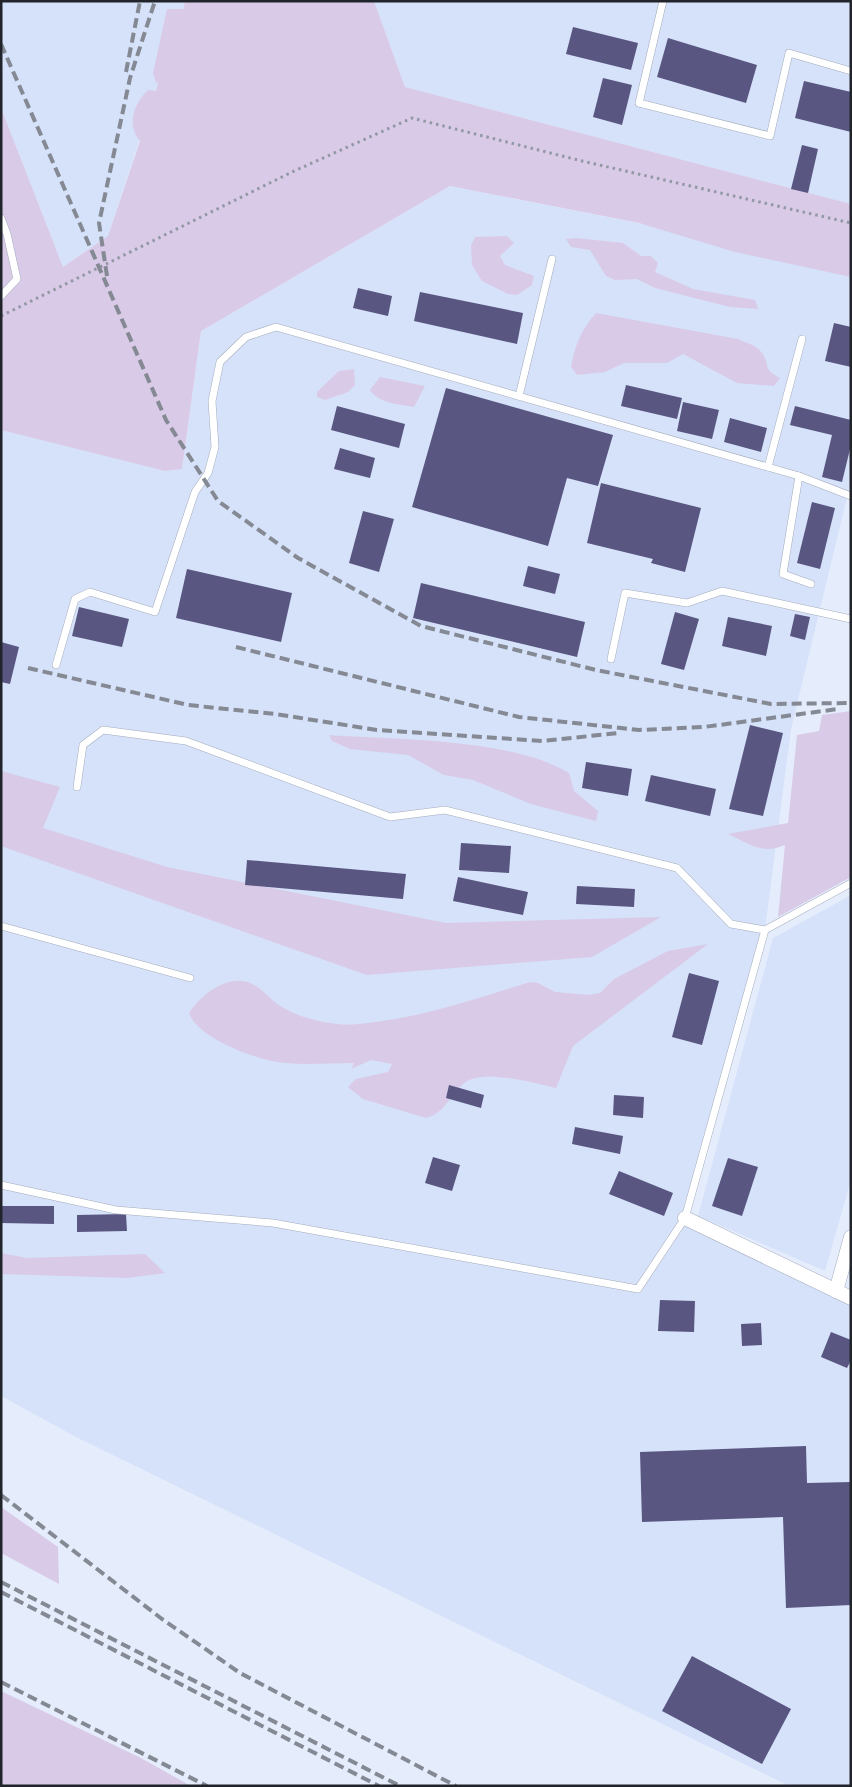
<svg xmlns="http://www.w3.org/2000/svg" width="852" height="1787" font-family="Mulish,sans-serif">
	<rect width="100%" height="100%" fill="#e5edfd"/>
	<g fill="#d6e2f9">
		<polygon points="1,1 185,1 108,236 63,267 1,108"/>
		<polygon points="374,1 851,1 851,204 405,87"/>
		<polygon points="450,186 851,265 851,481 791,729 765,930 685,1218 851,1298 851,1786 789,1786 74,1436 1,1396 1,430 165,471 182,469 201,331"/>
		<polygon points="851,895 851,1180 825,1271 698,1216 773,938"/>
	</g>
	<g fill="#d9cae8">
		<path d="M185,1H374L405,87L851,204V277L735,252L639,223L450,186L201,331L182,469L165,471L1,430V108L63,267L108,236L140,141C126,125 134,103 148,90L156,91L158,83L156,82L153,73L167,9H183Z"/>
		<polygon points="507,236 514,243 500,256 505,265 534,276 532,285 517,295 508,294 482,281 472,265 471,246 475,237"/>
		<polygon points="576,238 623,243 641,256 651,256 658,263 655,272 693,289 755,300 758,309 730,307 655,288 637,279 615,280 606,276 590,250 571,247 566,239"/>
		<path d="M596,313L738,339C746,343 757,345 762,353C771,365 761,368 780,378L774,386L737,383L683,354L667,363H624L605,372L577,375L571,367C575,345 581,330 596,313Z"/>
		<polygon points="354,369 355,385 348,392 325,400 317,397 317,392 339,371"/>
		<path d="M380,377L425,386L414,407C398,404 380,404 370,390Z"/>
		<path d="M851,711V877L778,917L785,845C762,855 750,844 728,834L788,823L797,735L819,731L822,715Z"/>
		<path d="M329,735C397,740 511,738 569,773L574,791L598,811L596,821L531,804L473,780L444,775L408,755L350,749L332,741Z"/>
		<polygon points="1,771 60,787 43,828 167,867 446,923 661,917 592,957 367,975 1,846"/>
		<path d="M708,944L573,1046L556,1088C534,1083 478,1067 462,1085C450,1097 443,1114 426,1118L363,1099L348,1087L356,1079L388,1072L392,1064L371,1060L351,1069L354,1063C331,1063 307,1065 285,1063C259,1061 198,1039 189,1013C202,993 232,970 256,986C264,991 271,1000 279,1005C295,1016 318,1022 337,1024C352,1026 367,1023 382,1021C433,1014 481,997 530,982L538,983L555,992L589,995L600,993L614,979L668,951Z"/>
		<polygon points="1,1253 27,1258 145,1254 165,1273 127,1278 1,1274"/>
		<polygon points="1,1507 58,1547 59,1584 1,1553"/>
		<polygon points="1,1691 139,1757 191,1786 1,1786"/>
	</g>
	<g fill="#595682">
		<polygon points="573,27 638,43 631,70 566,54"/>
		<polygon points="668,38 757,65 746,103 657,77"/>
		<polygon points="603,78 632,85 622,125 593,117"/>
		<polygon points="804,81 851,92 851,132 795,118"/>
		<polygon points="802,145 818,149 808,193 791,189"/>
		<polygon points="358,288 392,296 388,316 353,308"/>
		<polygon points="420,292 523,313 517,344 414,321"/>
		<polygon points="834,323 851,327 851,367 825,361"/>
		<polygon points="626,385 682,398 677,419 621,406"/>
		<polygon points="446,388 613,435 598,486 567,478 548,546 412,507"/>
		<polygon points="683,402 719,410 712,439 677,431"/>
		<polygon points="337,406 405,424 399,448 331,430"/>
		<polygon points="795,406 851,420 851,445 842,482 822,477 832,435 790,425"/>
		<polygon points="730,418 767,428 761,452 724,442"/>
		<polygon points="340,448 375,458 370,478 334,469"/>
		<polygon points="601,483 701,508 685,572 651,563 653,559 587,543"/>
		<polygon points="812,502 835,508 820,569 797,563"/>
		<polygon points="363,511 394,519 379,572 349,563"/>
		<polygon points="528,566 560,574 555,594 523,586"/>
		<polygon points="187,569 292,593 281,642 176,618"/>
		<polygon points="421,583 585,622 577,657 413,618"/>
		<polygon points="79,607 129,619 122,647 72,636"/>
		<polygon points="675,612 699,619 684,670 661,664"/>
		<polygon points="795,614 810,617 805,640 790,636"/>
		<polygon points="728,617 772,626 766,656 722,646"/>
		<polygon points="1,642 19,647 10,684 1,682"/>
		<polygon points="750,725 783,733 763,816 729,809"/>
		<polygon points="586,762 632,769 628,796 582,788"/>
		<polygon points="651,775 716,789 710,816 645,801"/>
		<polygon points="461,843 511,846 509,873 459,870"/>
		<polygon points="247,860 406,874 403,899 245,885"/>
		<polygon points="458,877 528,892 523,915 453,901"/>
		<polygon points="577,886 635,889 634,907 576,904"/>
		<polygon points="689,973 719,981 702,1045 672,1037"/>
		<polygon points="449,1085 484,1095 481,1108 446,1098"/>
		<polygon points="614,1095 644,1097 643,1118 613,1115"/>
		<polygon points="575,1127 623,1136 620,1154 572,1144"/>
		<polygon points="433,1157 460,1165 452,1191 425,1183"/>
		<polygon points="728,1158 758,1167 742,1216 712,1206"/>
		<polygon points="619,1171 673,1193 664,1216 609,1194"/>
		<polygon points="1,1206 54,1206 54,1224 1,1223"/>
		<polygon points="126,1214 127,1231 77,1232 77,1215"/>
		<polygon points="660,1300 695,1301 694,1332 658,1331"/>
		<polygon points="761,1323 762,1345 742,1346 741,1324"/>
		<polygon points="831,1332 851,1340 851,1360 847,1368 821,1357"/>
		<polygon points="806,1446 807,1483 851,1482 851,1605 786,1608 783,1517 642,1522 640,1452"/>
		<polygon points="692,1656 791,1709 762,1764 662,1711"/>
	</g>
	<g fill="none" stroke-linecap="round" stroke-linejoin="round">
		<g stroke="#a4abbb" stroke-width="8">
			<g id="service">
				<polyline points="663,1 639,103 770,136 789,53 851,71"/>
				<polyline points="1,218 7,234 17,279 1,296"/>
				<polyline points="519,396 552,259"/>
				<polyline points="768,467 802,339"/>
				<polyline points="799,476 783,574 811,584"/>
				<polyline points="611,659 625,593 687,603 722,591 851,619"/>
				<polyline points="56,665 75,599 90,592 155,612 195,492 208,473 215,447 212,401 220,362 246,337 276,327 799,476 851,496"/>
				<polyline points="1,926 190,978"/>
				<polyline points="765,930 851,883"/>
				<polyline points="1,1185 116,1210 273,1223 638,1289 685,1218 765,930 731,924 677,868 445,810 390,817 186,741 103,730 83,745 77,787"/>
			</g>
		</g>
		<g stroke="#a4abbb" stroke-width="15">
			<g id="minor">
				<polyline points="685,1218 851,1298"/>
				<polyline points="836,1291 851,1237"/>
			</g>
		</g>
		<polyline stroke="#9298a4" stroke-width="3" stroke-dasharray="2.5 4" stroke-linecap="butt" points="1,316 292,172 412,118 582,161 851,223"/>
		<use href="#service" stroke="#fff" stroke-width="7"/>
		<use href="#minor" stroke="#fff" stroke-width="14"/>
		<g stroke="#848994" stroke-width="4" stroke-dasharray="10 5" stroke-linecap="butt">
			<polyline points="1,44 166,420 218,501 298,558 421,626 596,670 771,704 851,703"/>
			<polyline points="126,72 140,1"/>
			<polyline points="107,276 99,223 130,78 155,1"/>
			<polyline points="236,647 519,717 639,730 704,727 838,709"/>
			<polyline points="28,668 188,705 275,714 377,730 542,741 619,733"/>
			<polyline points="1,1495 162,1619 240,1673 456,1786"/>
			<polyline points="1,1582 400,1786"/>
			<polyline points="1,1592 379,1786"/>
			<polyline points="1,1682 207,1786"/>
		</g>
	</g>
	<rect width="852" height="1787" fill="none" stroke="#21242a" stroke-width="5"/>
</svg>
